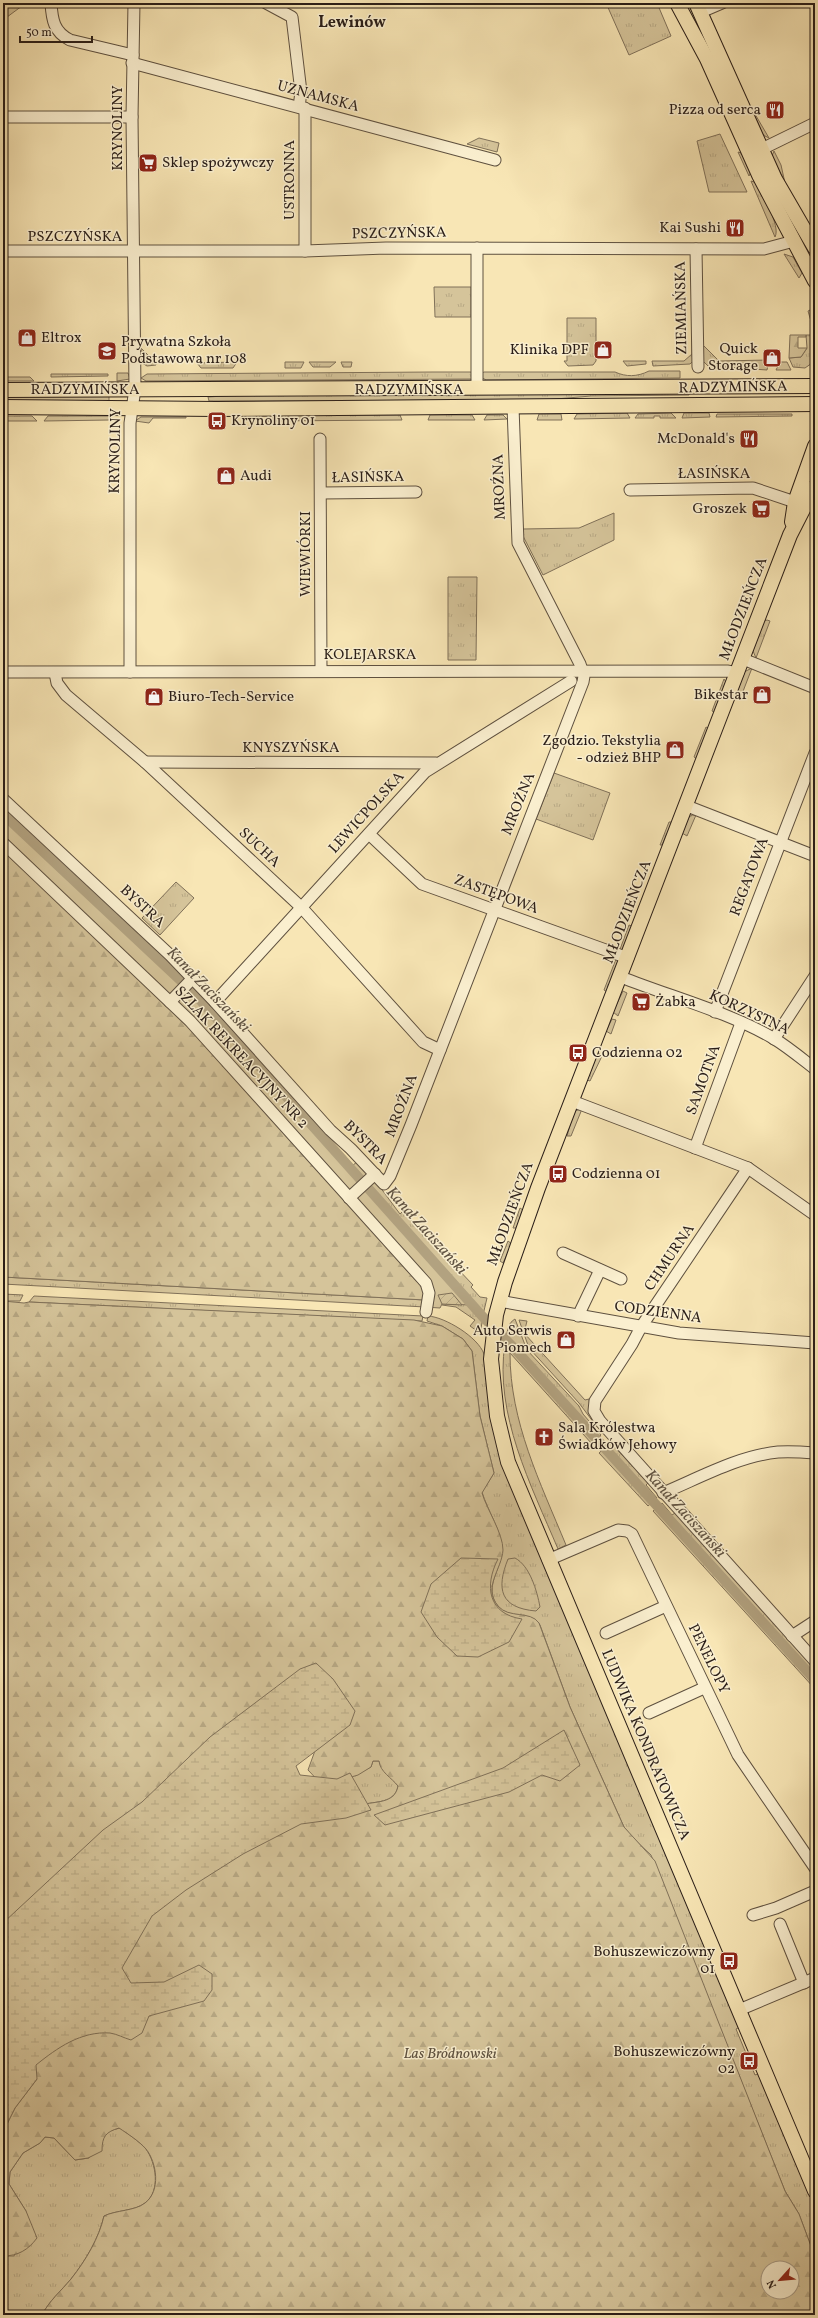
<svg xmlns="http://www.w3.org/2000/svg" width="818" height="2318" font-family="Vollkorn,serif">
	<defs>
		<pattern id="grass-tufts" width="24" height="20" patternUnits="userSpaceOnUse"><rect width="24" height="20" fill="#d5c49a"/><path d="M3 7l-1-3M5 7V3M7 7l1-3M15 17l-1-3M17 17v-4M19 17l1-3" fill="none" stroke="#b7a884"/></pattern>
		<pattern id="forest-firs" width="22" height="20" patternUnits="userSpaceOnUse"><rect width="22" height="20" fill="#d5c49a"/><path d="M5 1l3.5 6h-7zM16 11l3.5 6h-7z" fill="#b7a884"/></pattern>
		<pattern id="wetland-marsh" width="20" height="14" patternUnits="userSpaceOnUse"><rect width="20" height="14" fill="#d5c49a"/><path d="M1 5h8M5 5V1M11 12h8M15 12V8" fill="none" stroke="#b7a884"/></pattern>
		<pattern id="garden-furrows" width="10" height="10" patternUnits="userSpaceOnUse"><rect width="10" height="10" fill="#d5c49a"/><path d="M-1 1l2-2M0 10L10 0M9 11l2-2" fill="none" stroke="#b7a884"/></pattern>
	</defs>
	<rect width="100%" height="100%" fill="#f8e6b5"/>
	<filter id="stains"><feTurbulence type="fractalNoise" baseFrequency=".005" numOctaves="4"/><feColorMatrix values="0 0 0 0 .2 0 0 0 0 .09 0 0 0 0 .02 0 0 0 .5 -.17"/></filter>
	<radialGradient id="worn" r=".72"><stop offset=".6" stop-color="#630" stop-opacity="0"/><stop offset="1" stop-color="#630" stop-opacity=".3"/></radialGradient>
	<g fill="url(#grass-tufts)" stroke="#807159">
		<polygon points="3,3 26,3 3,20"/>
		<polygon points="606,3 657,3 671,36 629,55"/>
		<polygon points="752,109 769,138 763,135"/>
		<polygon points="720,134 747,192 709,192 697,141"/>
		<polygon points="479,138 499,143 497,152 467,144"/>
		<polygon points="774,151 781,165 785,183 772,156"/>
		<polygon points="738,152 744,154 751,172 749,176"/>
		<path d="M751,181L757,183C762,195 781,226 775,237Z"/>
		<polygon points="784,254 793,257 802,273 799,278"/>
		<polygon points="434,287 471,287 471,317 435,317"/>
		<polygon points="810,310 815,327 815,361 805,368 793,367 789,358 801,357 807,348 806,335 815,335 808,311"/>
		<polygon points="567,318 596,318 596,361 593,365 568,366 564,361 567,361"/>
		<polygon points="692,329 693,361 690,364 653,366 652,361 684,361 692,354"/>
		<polygon points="703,345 719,361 769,360 767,370 708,366 703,361"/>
		<polygon points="141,348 155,362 156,365 147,366 142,363"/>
		<polygon points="623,361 646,361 646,364 627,366"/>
		<polygon points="237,362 233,368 201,368 197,363"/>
		<polygon points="285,362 304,362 301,368 285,368"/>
		<polygon points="309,362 336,362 330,367 313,367"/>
		<polygon points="341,362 352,362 351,367 343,367"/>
		<polygon points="780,362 787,362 791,370 776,370"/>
		<path d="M649,371H680V378L486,380L481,377L482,373L484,372H615C626,377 637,377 649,371Z"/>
		<polygon points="433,372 471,372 473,379 146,381 141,378 147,374"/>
		<polygon points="117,373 128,373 130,379 117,381"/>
		<polygon points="51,374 108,374 108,376 51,377"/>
		<polygon points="3,377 30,377 34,381 3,381"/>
		<polygon points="689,393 689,395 591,396 544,400 209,401 208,397 239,395"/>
		<rect x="3" y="396" width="106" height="5"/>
		<polygon points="627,413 630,418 574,419 577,414"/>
		<polygon points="671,413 676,418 660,418 660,416 654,416 654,418 635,418 638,414"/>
		<polygon points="684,413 709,413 710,417 682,418"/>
		<polygon points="539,414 561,414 562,420 537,420"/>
		<polygon points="717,414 792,414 792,416 716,417"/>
		<polygon points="277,415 400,415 402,420 268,421"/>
		<polygon points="430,415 472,415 475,420 428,420"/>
		<polygon points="487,415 503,415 507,419 484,420"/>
		<polygon points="3,416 32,416 37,421 3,421"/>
		<polygon points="48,416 110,416 110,420 44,421"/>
		<polygon points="141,417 186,417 186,418 153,418 149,423 135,421"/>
		<polygon points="614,513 614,540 543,575 523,536 523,529 579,528"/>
		<polygon points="448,577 477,577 476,660 448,660"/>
		<polygon points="767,620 770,621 756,658 753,651 764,621"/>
		<polygon points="752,668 742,694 737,693 744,672"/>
		<polygon points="724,679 726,682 714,712 712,711"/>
		<polygon points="706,727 708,728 697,759 694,757"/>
		<polygon points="554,773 610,793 593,840 536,819"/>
		<polygon points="3,805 188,979 185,982 3,811"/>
		<polygon points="692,815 696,815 687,836 682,833 689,817"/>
		<polygon points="669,822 672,822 662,845 660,845"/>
		<polygon points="176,882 194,898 160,935 142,918"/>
		<polygon points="629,925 632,926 624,950 619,952"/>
		<polygon points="616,959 619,963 607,992 604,990"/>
		<polygon points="192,984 320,1123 316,1126 352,1166 358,1161 370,1174 363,1180 189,987"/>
		<polygon points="623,991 627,993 618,1016 613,1012"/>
		<polygon points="612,1019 616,1020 611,1034 606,1031"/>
		<polygon points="598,1053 602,1056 590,1081 587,1080"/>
		<polygon points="582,1109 571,1136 567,1136 574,1111"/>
		<polygon points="374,1179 400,1214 403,1211 473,1285 471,1287 480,1297 487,1298 483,1315 367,1185"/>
		<polygon points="365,1187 483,1318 480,1333 470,1326 475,1320 456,1307 442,1305"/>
		<polygon points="520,1208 523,1210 517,1228 513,1228"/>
		<polygon points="508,1241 512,1244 503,1263 500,1261"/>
		<polygon points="3,1277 425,1300 425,1307 3,1284"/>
		<polygon points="3,1294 23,1295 20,1301 3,1301"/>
		<polygon points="34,1296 423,1316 422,1321 29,1302"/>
		<path d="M428,1316C445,1317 478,1337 484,1354C488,1365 487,1380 488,1392L740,2027L736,2029L755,2075L760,2073L815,2204V2257L799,2214L785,2191L651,1855L633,1838L624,1827L570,1707L540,1625C531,1610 509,1620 498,1606C482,1586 504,1567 502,1547C501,1531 487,1509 482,1492L494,1473L480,1416L472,1351L463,1339L442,1326L427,1321Z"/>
		<path d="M515,1319L527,1350L579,1406L583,1414L601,1435L592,1444L510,1353C510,1422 540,1482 566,1545L558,1549C531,1485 494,1414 505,1343C507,1335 507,1323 515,1319Z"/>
		<polygon points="519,1320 527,1321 524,1333 585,1400 589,1399 591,1417 594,1423 579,1403 529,1348"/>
		<polygon points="609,1444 612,1444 648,1483 646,1485 657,1498 648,1506 599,1453"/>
		<polygon points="662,1503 672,1515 675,1513 815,1667 815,1689 653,1511"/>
		<path d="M373,1761H379C384,1771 391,1777 398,1786C395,1804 375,1801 361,1805L348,1778L371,1767Z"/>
		<path d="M120,2128C128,2134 139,2141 146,2149C156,2163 161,2191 145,2203C135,2211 117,2210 104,2216C99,2238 86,2260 71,2279C61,2291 49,2301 42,2315H6V2311L3,2310V2256H14L26,2211L9,2184L10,2172L23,2153L40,2143L45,2137L54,2138L75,2160L89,2158L108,2131Z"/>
	</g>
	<g fill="url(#forest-firs)" stroke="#807159" fill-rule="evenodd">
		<polygon points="790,335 806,335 806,337 798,337 798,348 807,348 801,357 789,358"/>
		<polygon points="3,847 194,1029 422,1283 425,1300 3,1277"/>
		<path d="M3,1301L24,1303L29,1302L414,1320L442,1326L463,1339L472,1351L480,1416L494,1473L482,1493C487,1510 503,1533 503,1550C502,1569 482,1588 498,1606C509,1619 530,1610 539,1623L570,1707L624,1827L655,1861L785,2191L799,2214L815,2257V2315H42C49,2301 61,2291 71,2279C86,2260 99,2238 104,2216C116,2210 135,2211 145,2203C161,2191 157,2163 146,2149C139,2141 128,2134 119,2128C106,2132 102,2136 102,2151L88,2158L75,2160L54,2138L45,2137L40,2143L23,2153L10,2172L9,2184L26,2211L37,2238C28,2250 18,2256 3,2256V2132L15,2108L37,2079L3,2053ZM321,1734L308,1770L325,1788L209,1866ZM373,1761H379C380,1772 392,1778 398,1786C395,1804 375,1801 361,1805L348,1778L358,1775L371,1767ZM768,2268H792V2292H768Z"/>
	</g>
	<g fill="url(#wetland-marsh)" stroke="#807159">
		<path d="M461,1558L498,1559C484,1586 488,1614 522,1619L509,1642L478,1657L457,1656L437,1637L421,1612L431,1584Z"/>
		<path d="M515,1558C530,1566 537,1591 540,1607L536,1611C500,1608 496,1589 508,1559Z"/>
		<path d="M316,1663L333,1679L355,1711L350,1725L296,1766L300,1775L337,1779L350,1773L371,1810L346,1818L301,1824L243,1854L186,1890L152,1916L122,1968L131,1983L164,1982L199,1965L212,1974V1990L204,2001L149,2016L142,2033L131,2040C124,2038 117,2034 110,2033C81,2031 57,2048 36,2065L37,2079L15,2108L3,2132V1923L103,1830L142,1802L210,1737L300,1669Z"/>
		<polygon points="564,1730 580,1765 560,1781 542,1775 509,1792 385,1825 374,1815 503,1768"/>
	</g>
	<polygon fill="#d5c49a" stroke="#807159" points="3,816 192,994 471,1305 442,1304 440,1308 425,1307 426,1292 194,1029 3,847"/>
	<polygon fill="url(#garden-furrows)" stroke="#807159" points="452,1293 462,1305 442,1304 438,1295"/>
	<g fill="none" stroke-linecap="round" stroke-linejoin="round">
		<polyline stroke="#b2a280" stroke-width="10" points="3,814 193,992 483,1317 513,1347 815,1680"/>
		<g stroke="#5e503f" stroke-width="13">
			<g id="minor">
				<path d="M51,3C52,20 54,32 70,40L133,55"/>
				<polyline points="266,3 292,17 301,92 299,107"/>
				<polyline points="701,12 722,3"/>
				<polyline points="132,63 495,160"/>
				<polyline points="3,117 132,117"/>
				<polyline points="762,149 815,123"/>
				<polyline points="477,248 477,388"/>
				<polyline points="696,249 698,367"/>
				<polyline points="3,251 305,251 386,248 764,249 794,241"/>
				<polyline points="305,251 305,108"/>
				<polyline points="320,439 321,670"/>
				<polyline points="630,490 753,488 795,502"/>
				<polyline points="321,493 416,492"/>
				<polyline points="743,659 815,688"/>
				<polyline points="3,672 727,671 738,673"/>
				<polyline points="130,672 130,423 135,389 132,117 134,3"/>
				<polyline points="55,673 57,683 66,695 145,762 302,908 423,1042 440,1050"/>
				<polyline points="145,762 436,763"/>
				<polyline points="3,799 170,955 215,1002 330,1130 351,1149 384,1184 390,1176 411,1125 583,682 584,676 580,664 518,543 513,407"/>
				<polyline points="687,806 815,856"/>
				<polyline points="369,834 422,884 628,958"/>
				<polyline points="3,843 190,1021 426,1283 429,1293 426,1312"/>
				<path d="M621,977C671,997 726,1011 773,1038C788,1047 801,1058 815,1069"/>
				<polyline points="170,1002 193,978"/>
				<polyline points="215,1002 425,772 571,681"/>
				<polyline points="715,1012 815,753"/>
				<polyline points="774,1039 815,976"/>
				<polyline points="572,1101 748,1168 815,1215"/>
				<polyline points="695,1148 741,1023"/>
				<polyline points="748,1168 641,1327 632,1344 595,1401 594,1411 600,1421 815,1661"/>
				<polyline points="349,1198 375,1174"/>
				<polyline points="563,1253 621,1279"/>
				<polyline points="499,1301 679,1333 815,1343"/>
				<polyline points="578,1316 600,1270"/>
				<path d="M663,1493C699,1478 738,1456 778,1452C790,1451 803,1452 815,1453"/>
				<polyline points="548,1560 618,1530 627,1531 632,1534 738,1755 815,1868"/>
				<polyline points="606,1633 666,1606"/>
				<polyline points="792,1636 815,1621"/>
				<polyline points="649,1713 704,1688"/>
				<polyline points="753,1915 776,1908 815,1891"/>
				<polyline points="780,1924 804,1983"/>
				<polyline points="739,2010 815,1978"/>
			</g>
		</g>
		<g stroke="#2a1e18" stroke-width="16">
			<g id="major">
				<polyline points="677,3 707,59 759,175 815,281"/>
				<polyline points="696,3 775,179 815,248"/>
				<polyline points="3,390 815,386"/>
				<polyline points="3,407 216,409 815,404"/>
				<polyline points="815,486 790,535 538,1188 505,1282 496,1315 491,1359 497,1416 508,1462 815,2191"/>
				<polyline points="792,522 795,502 815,446"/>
			</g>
		</g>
		<use href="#minor" stroke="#faefcf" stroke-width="11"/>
		<use href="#major" stroke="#f8e6b5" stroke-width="14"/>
	</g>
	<defs>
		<g id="restaurant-square" transform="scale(1)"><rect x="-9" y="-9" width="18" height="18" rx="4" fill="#8f2418" stroke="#faefcf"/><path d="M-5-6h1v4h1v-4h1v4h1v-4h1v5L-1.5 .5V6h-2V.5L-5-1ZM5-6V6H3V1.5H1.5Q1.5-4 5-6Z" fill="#fff"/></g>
		<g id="supermarket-square" transform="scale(1)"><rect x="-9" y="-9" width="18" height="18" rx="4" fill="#8f2418" stroke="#faefcf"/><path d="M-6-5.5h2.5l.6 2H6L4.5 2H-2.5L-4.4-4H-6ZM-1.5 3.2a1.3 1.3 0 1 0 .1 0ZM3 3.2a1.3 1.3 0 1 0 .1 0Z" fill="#fff"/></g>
		<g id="shop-square" transform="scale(1)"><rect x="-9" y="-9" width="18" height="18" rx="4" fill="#8f2418" stroke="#faefcf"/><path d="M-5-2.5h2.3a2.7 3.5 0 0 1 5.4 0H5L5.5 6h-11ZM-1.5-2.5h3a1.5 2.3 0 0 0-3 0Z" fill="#fff"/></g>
		<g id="school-square" transform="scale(1)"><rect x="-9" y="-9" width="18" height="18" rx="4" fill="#8f2418" stroke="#faefcf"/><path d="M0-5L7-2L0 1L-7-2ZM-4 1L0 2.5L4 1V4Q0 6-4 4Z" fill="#fff"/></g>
		<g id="bus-square" transform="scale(1)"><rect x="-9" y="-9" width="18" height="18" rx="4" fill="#8f2418" stroke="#faefcf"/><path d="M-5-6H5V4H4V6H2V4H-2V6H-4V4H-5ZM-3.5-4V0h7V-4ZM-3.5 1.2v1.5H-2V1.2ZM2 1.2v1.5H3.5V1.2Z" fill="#fff"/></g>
		<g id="church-square" transform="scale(1)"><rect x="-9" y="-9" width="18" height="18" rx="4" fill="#8f2418" stroke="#faefcf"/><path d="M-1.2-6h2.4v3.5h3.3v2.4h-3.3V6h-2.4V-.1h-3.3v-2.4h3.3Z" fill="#fff"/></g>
	</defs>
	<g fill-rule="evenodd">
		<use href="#restaurant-square" x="775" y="110"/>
		<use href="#supermarket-square" x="148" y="163"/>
		<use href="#restaurant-square" x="735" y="228"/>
		<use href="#shop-square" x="27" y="338"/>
		<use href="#shop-square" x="603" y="350"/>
		<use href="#school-square" x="107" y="351"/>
		<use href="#shop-square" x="772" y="358"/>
		<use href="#bus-square" x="217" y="421"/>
		<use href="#restaurant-square" x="749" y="439"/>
		<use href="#shop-square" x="226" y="476"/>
		<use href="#supermarket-square" x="761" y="509"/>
		<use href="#shop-square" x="762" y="695"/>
		<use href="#shop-square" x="154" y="697"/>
		<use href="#shop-square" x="675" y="750"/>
		<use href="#supermarket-square" x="641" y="1002"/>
		<use href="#bus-square" x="578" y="1053"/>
		<use href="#bus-square" x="558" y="1174"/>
		<use href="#shop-square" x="566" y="1340"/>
		<use href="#church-square" x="544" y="1437"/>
		<use href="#bus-square" x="729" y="1961"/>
		<use href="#bus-square" x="749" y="2061"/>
	</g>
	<g text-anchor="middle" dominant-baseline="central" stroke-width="3" stroke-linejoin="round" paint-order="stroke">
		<g font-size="15" fill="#2a1e18" stroke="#faefcf">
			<text transform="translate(318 97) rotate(15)">UZNAMSKA</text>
			<text transform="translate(118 128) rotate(-90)">KRYNOLINY</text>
			<text transform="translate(290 180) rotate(-90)">USTRONNA</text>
			<text transform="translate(399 234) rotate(-1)">PSZCZYŃSKA</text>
			<text x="75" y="237">PSZCZYŃSKA</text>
			<text transform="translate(682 308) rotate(-91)">ZIEMIAŃSKA</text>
			<text transform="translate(733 388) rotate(-1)">RADZYMIŃSKA</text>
			<text x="85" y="390">RADZYMIŃSKA</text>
			<text x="409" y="390">RADZYMIŃSKA</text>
			<text transform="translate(116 451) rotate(-89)">KRYNOLINY</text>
			<text x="714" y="474">ŁASIŃSKA</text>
			<text transform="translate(368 478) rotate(-1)">ŁASIŃSKA</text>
			<text transform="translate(500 487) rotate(-92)">MROŹNA</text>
			<text transform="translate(306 554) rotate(-90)">WIEWIÓRKI</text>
			<text transform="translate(744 609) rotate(-69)">MŁODZIEŃCZA</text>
			<text x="370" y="655">KOLEJARSKA</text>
			<text x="291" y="748">KNYSZYŃSKA</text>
			<text transform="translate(519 804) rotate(-68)">MROŹNA</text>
			<text transform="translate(367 813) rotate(-48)">LEWICPOLSKA</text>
			<text transform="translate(259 848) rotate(43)">SUCHA</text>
			<text transform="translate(750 877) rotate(-69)">REGATOWA</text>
			<text transform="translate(496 895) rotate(20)">ZASTĘPOWA</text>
			<text transform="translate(142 907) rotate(43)">BYSTRA</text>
			<text transform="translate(628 912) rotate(-69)">MŁODZIEŃCZA</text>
			<text transform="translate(749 1013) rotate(25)">KORZYSTNA</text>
			<text transform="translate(241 1058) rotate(47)">SZLAK REKREACYJNY NR 2</text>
			<text transform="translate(704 1080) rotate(-70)">SAMOTNA</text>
			<text transform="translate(402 1106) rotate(-69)">MROŹNA</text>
			<text transform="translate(365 1143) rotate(45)">BYSTRA</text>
			<text transform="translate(511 1214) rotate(-70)">MŁODZIEŃCZA</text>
			<text transform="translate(670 1258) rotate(-56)">CHMURNA</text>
			<text transform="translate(658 1313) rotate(8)">CODZIENNA</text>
			<text transform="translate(708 1659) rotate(64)">PENELOPY</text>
			<text transform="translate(645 1745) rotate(67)">LUDWIKA KONDRATOWICZA</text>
		</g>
		<g font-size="15" fill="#2a1e18" stroke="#faefcf" text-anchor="end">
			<text x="761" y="110">Pizza od serca</text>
			<text x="162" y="163" text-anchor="start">Sklep spożywczy</text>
			<text x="721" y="228">Kai Sushi</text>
			<text x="41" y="338" text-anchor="start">Eltrox</text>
			<text x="121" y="342" text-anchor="start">Prywatna Szkoła<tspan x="121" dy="17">Podstawowa nr 108</tspan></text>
			<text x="758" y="349">Quick<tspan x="758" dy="17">Storage</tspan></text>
			<text x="589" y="350">Klinika DPF</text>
			<text x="231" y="421" text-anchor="start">Krynoliny 01</text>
			<text x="735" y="439">McDonald's</text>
			<text x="240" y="476" text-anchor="start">Audi</text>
			<text x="747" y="509">Groszek</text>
			<text x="748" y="695">Bikestar</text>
			<text x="168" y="697" text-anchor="start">Biuro-Tech-Service</text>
			<text x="661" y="741">Zgodzio. Tekstylia<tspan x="661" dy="17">- odzież BHP</tspan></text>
			<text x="655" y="1002" text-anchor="start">Żabka</text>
			<text x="592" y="1053" text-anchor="start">Codzienna 02</text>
			<text x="572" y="1174" text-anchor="start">Codzienna 01</text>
			<text x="552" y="1331">Auto Serwis<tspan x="552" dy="17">Piomech</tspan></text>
			<text x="558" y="1428" text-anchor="start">Sala Królestwa<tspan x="558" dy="17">Świadków Jehowy</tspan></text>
			<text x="715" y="1952">Bohuszewiczówny<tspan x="715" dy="17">01</tspan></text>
			<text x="735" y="2052">Bohuszewiczówny<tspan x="735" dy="17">02</tspan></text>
		</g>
		<g font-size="15" font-style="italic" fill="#5d503f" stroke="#faefcf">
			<text x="450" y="2054">Las Bródnowski</text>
		</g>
		<g font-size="16" font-weight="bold" fill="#2a1e18" stroke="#faefcf">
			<text x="352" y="23">Lewinów</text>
		</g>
		<g font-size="16" font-style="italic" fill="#605342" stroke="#faefcf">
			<text transform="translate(208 990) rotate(46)">Kanał Zaciszański</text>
			<text transform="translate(426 1231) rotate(48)">Kanał Zaciszański</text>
			<text transform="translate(685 1514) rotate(48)">Kanał Zaciszański</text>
		</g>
	</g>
	<rect width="818" height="2318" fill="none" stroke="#f8e6b5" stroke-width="16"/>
	<rect x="4" y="4" width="810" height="2310" fill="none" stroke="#2a1e18" stroke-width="2"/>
	<rect x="8" y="8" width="802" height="2302" fill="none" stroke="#2a1e18"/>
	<g transform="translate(780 2280) rotate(243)"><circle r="19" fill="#faefcf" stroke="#a79b86"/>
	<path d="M0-3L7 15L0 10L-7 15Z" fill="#8f2418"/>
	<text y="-6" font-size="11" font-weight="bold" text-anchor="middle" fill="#2a1e18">N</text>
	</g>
	<path d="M20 36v6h72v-6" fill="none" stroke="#2a1e18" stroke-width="2"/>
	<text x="26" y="36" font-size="12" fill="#2a1e18" stroke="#faefcf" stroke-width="3" paint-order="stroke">50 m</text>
	<rect width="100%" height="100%" filter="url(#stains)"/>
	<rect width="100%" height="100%" fill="url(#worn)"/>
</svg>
